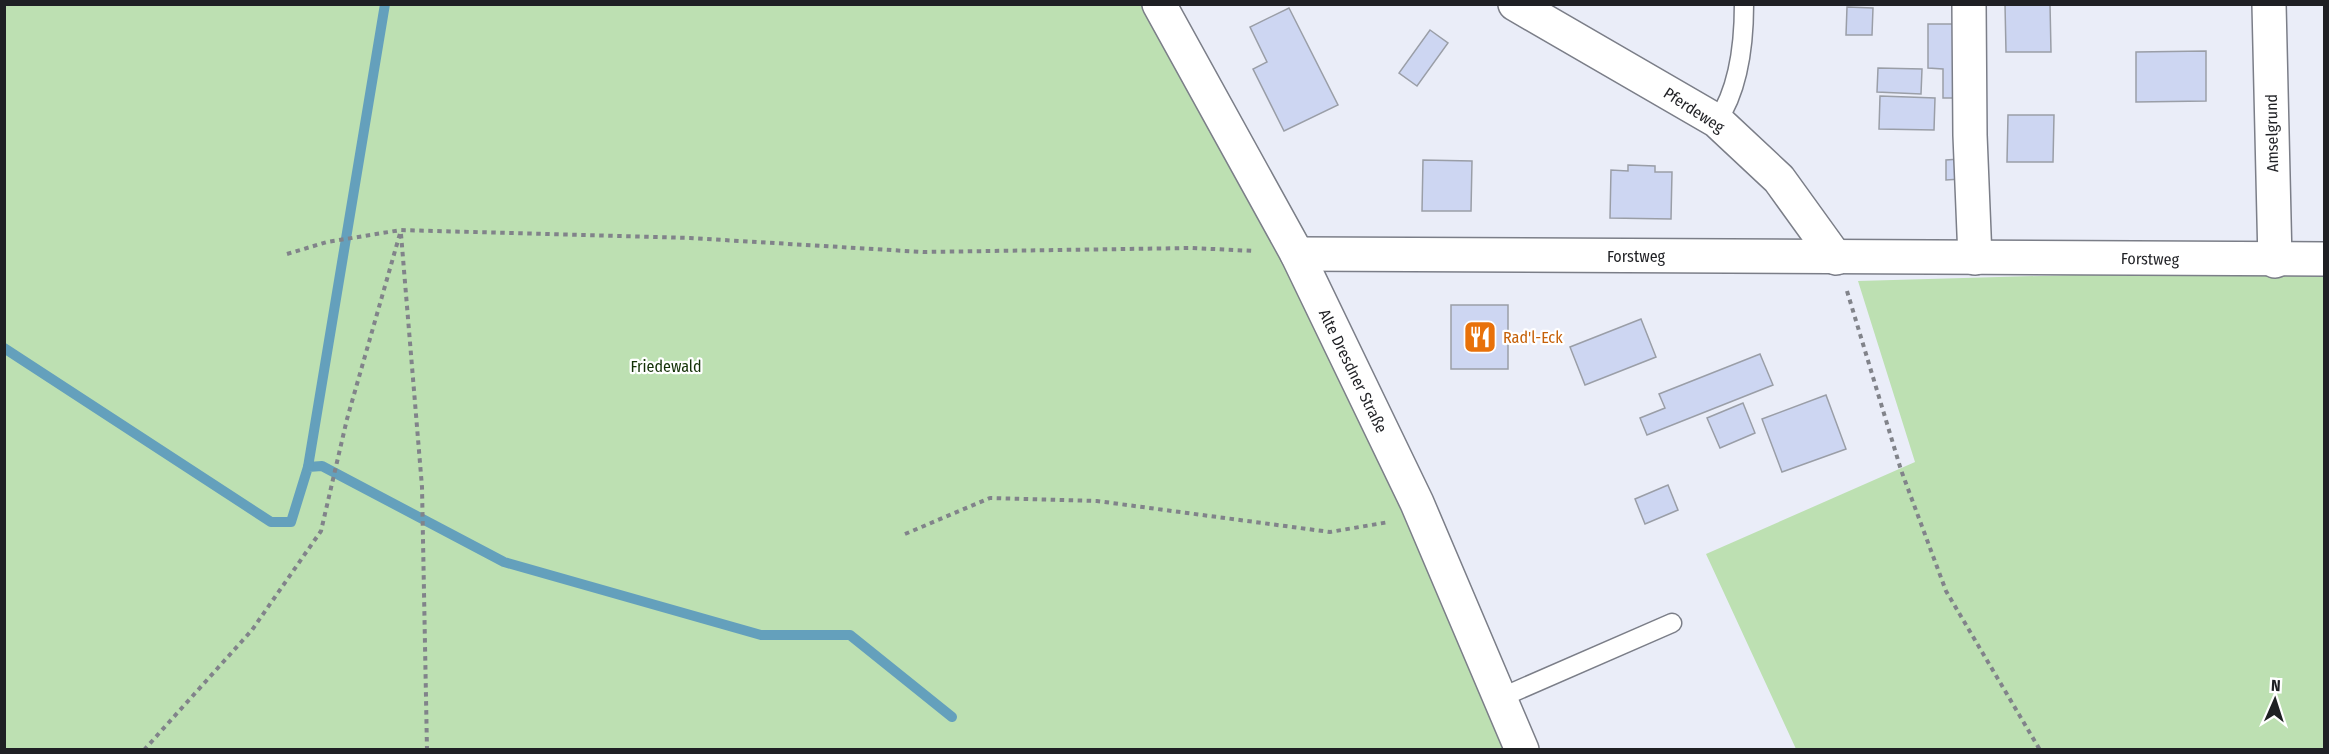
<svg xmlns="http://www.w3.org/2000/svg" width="2329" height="754" font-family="'Fira Sans Condensed',sans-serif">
	<rect width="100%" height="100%" fill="#eaedf8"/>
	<g fill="#bde0b2">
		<polygon points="4,5 1177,5 1317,253 1536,749 5,749"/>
		<polygon points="2324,268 2324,749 1796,749 1706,554 1915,462 1858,281"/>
	</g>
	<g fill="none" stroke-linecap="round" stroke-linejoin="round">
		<g stroke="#64a0bc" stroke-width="10">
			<polyline points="4,348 271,522 291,522 308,467 322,466 504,562 761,635 850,635 952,717"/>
			<polyline points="308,467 385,4"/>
		</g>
	</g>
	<g fill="#cdd6f2" stroke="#9a9ea7" stroke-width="1.5">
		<polygon points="2005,4 2050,4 2051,52 2006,52"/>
		<polygon points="1847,7 1873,8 1872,35 1846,35"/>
		<polygon points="1289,8 1338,105 1284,131 1253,69 1267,62 1250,27"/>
		<polygon points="1928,24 1959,24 1959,98 1943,98 1943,69 1928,68"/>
		<polygon points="1430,30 1448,43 1417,86 1399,73"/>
		<polygon points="2206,51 2206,101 2136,102 2136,52"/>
		<polygon points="1878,68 1922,69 1921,94 1877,92"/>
		<polygon points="1880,96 1935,98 1934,130 1879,129"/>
		<polygon points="2008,115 2054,115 2053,162 2007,162"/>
		<polygon points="1960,159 1961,179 1946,180 1946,160"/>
		<polygon points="1423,160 1472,161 1471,211 1422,211"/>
		<polygon points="1628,165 1655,166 1655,172 1672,172 1671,219 1610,218 1611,170 1628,171"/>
		<rect x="1451" y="305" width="57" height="64"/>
		<polygon points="1641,319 1656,357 1585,385 1570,347"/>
		<polygon points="1760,354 1773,385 1647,435 1640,418 1665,408 1659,394"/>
		<polygon points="1826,395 1846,449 1782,472 1762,419"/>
		<polygon points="1743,403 1755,433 1720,448 1707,418"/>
		<polygon points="1668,485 1678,510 1645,524 1635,499"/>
	</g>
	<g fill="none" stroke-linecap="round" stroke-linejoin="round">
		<g stroke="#7b7e88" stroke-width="21">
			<g id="service">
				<path d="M1717,121C1739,89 1744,43 1744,4"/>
				<polyline points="1500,698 1672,623"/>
			</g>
		</g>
		<g stroke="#7b7e88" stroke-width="36">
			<g id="minor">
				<polyline points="1159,4 1297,254 1417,503 1522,750"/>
				<polyline points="1515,4 1717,121 1779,179 1836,258"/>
				<polyline points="1969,4 1970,135 1975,258"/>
				<polyline points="2269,4 2275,261"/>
				<polyline points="1297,254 2324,259"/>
			</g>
		</g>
		<g stroke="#81838a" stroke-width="4" stroke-dasharray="4.5 4.5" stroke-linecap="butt">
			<polyline points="401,234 422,487 427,750"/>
			<polyline points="287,254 327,242 401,230 690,238 923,252 1192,248 1255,251"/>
			<polyline points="1847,291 1901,470 1946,591 2040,750"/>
			<polyline points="905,534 990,498 1097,501 1330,532 1389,522"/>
			<polyline points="144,750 252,630 321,531 347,419 401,230"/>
		</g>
		<use href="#service" stroke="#fff" stroke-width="18"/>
		<use href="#minor" stroke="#fff" stroke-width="33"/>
	</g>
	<defs>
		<g id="restaurant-square" transform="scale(1.725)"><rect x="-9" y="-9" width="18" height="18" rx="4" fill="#e8710a" stroke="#fff"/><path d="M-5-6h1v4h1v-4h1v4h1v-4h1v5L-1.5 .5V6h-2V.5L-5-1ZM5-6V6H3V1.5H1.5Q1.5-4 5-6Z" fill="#fff"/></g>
	</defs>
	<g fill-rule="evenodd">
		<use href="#restaurant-square" x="1480" y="337"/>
	</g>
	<g text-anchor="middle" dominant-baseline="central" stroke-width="4.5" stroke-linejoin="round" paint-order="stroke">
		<g font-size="16" fill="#1f2024" stroke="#fff">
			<text transform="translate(1694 110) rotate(33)">Pferdeweg</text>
			<text transform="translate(2272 133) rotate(-91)">Amselgrund</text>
			<text x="1636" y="256">Forstweg</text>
			<text transform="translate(2150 259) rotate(1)">Forstweg</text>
			<text transform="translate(1353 371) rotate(64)">Alte Dresdner Straße</text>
		</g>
		<g font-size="16" fill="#c56008" stroke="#fff" text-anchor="start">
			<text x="1503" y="337">Rad'l-Eck</text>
		</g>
		<g font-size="16" fill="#143207" stroke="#fff">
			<text x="666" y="366">Friedewald</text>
		</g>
	</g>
	<rect width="2329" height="754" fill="none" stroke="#1f2024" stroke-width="12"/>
	<g transform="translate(2275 700) rotate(3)" stroke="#ffffff" stroke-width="4.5" paint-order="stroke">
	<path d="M0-4.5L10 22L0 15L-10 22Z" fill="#1f2024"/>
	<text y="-9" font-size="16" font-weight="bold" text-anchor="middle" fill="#1f2024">N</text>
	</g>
</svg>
